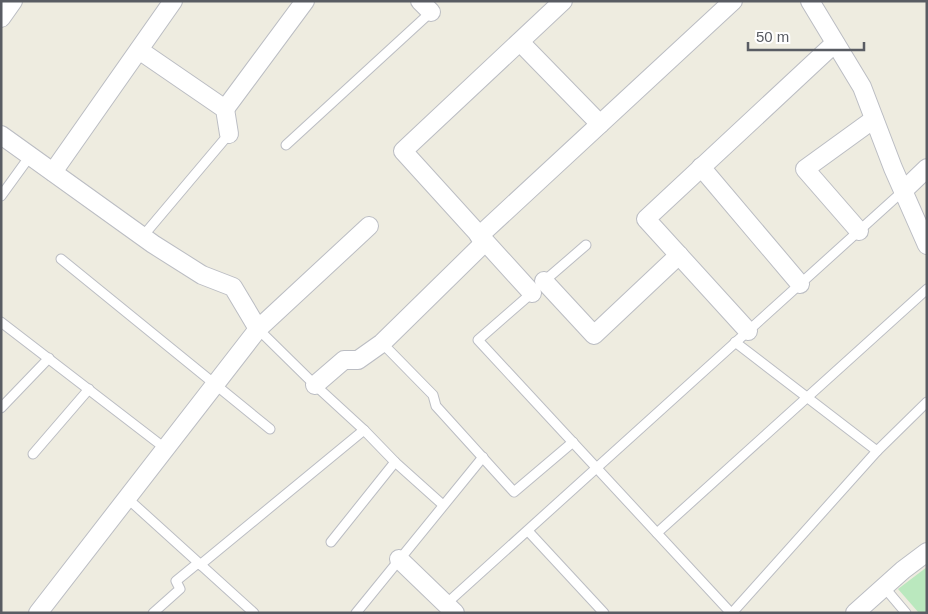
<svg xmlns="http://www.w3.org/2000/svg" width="928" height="614" font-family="Helvetica,sans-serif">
	<rect width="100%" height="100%" fill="#eeece0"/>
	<polygon fill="#bae8be" points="927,567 927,613 919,613 898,589"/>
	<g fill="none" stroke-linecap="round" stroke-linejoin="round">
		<g stroke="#bbbdc3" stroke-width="11">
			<g id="service">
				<polyline points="286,145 431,12"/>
				<polyline points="1,196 30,156"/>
				<polyline points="143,236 229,134"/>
				<polyline points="61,259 270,429"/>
				<polyline points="542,283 586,245"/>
				<polyline points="533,292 478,340 731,613"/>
				<polyline points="1,322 166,449"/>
				<polyline points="258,329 315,385 364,430 395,462 443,505"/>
				<polyline points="735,342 877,451 927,402"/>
				<polyline points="382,343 433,395 436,406 514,492 573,442"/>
				<polyline points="1,408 49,358"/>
				<polyline points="33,454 89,389"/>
				<polyline points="127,498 254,613"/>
				<polyline points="528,531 604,613"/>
				<polyline points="657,533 927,289"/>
				<polyline points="331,542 395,462"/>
				<polyline points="200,565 364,430"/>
				<polyline points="884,587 906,613"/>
				<polyline points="446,604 903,191"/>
				<polyline points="153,613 180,589 176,581 198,563"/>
				<polyline points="356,613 483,457"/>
				<polyline points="732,613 877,451"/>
			</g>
		</g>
		<g stroke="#bbbdc3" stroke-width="20">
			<g id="minor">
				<polyline points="420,1 431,12"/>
				<polyline points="810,1 862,87 893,168 927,245"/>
				<polyline points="1,18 13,1"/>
				<polyline points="520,42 600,124"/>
				<polyline points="139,50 225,109 229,134"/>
				<polyline points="225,109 305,1"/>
				<polyline points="1,135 153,244 202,275 233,287 258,329"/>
				<polyline points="701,167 800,284"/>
				<polyline points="53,172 173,1"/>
				<polyline points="903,191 927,168"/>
				<polyline points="859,231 805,169 874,119"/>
				<polyline points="479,236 733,1"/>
				<polyline points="544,281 594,335 679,255"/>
				<polyline points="532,293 403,151 563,1"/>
				<polyline points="748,331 646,219 835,43"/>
				<polyline points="315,385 344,360 358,360 382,343 485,242"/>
				<polyline points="399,559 455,613"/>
				<polyline points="38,613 258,329 369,226"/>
				<polyline points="855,613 903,570 927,552"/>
			</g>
		</g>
		<use href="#service" stroke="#fff" stroke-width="9"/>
		<use href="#minor" stroke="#fff" stroke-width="18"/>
	</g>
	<rect width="928" height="614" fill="none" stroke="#595c63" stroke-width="5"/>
	<path d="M748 42v8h116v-8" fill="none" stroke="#595c63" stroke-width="2.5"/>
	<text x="756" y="42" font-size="15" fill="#595c63" stroke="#ffffff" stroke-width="4" paint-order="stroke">50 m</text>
</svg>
